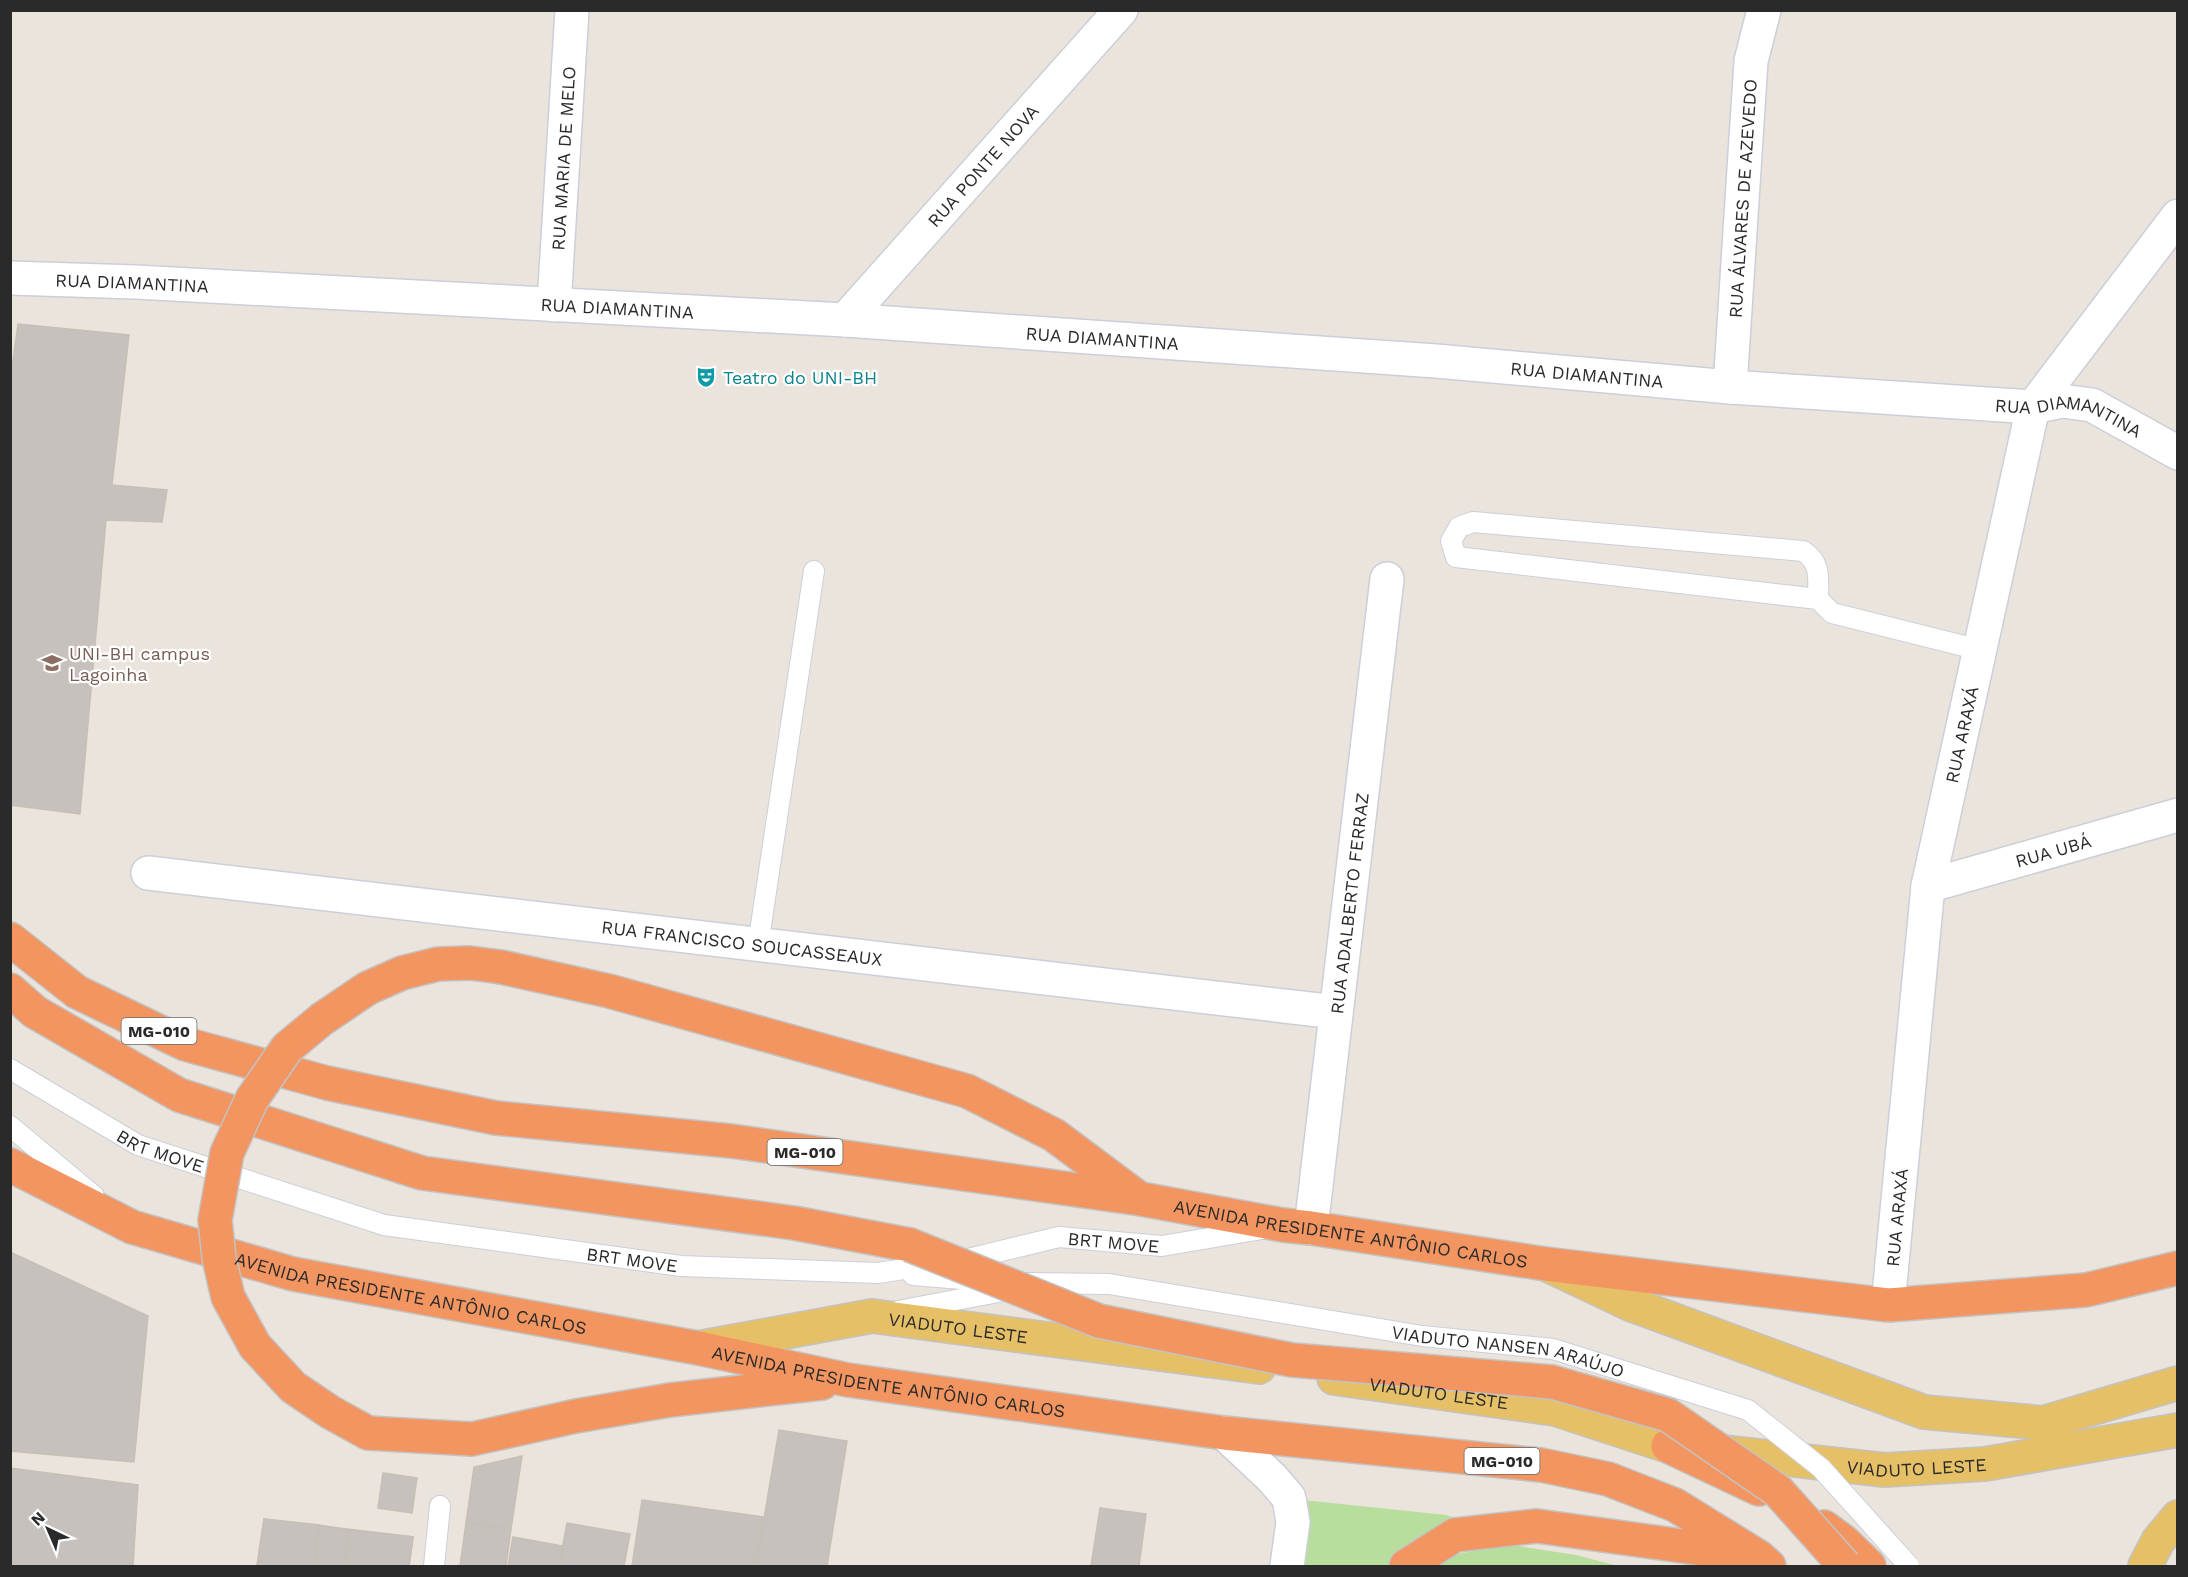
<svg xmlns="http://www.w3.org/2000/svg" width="2188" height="1577" font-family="'Work Sans',sans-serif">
	<rect width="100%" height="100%" fill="#ebe4dc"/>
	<g fill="#b7de9d">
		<polygon points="1303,1500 1446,1515 1466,1521 1422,1539 1388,1566 1294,1566"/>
		<path d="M1517,1546L1576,1555L1618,1566H1430C1456,1550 1487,1549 1517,1546Z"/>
	</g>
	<g fill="#c6c1bc" stroke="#c6bfb6" stroke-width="1.5">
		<polygon points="18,324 129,335 112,485 167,490 162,522 106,520 80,814 10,805 10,382"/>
		<polygon points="10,1252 148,1316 134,1462 10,1451"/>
		<polygon points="779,1430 847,1441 827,1566 756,1566"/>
		<polygon points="522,1456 511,1529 466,1523 474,1467"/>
		<polygon points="10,1468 138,1485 133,1566 10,1566"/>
		<polygon points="383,1473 417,1478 412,1513 378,1508"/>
		<polygon points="642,1500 763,1517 756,1566 632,1566"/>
		<polygon points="1100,1508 1146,1514 1139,1566 1091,1566"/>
		<polygon points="264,1519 413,1537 409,1566 257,1566"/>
		<polygon points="264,1519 319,1525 314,1566 257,1566"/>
		<polygon points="466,1523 511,1529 506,1566 460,1566"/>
		<polygon points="567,1523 630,1534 624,1566 559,1566"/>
		<polygon points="319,1525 349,1530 344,1566 314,1566"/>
		<polygon points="349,1530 413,1537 409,1566 344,1566"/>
		<polygon points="513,1537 563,1546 559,1566 508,1566"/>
	</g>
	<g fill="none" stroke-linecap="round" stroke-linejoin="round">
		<g stroke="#cbcfda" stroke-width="22">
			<g id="lane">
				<path d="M1818,599L1456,557L1451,541L1459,527L1473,522L1803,551C1822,563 1818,580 1818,599L1832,613L1980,650"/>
				<polyline points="758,945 814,571"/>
				<path id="s1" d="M10,1069L138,1145L384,1225L681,1266L878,1273L968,1259L1059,1237L1162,1246L1262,1229"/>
				<polyline points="10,1126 94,1196"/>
				<polyline points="913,1275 974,1280"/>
				<polyline points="1027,1283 1109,1284"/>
				<polyline points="898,1311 1014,1289"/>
				<polyline points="434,1566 440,1506"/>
			</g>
		</g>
		<g stroke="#cbcfda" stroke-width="36">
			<g id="street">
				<path id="s2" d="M1730,387L1751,61L1764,10"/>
				<path id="s3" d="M148,873L1336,1012"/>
				<path id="s4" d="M1928,886L2178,815"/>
				<path id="s5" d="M1311,1228L1387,579"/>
				<path id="s6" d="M1888,1305L1928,886L2033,407L2178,216"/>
				<polyline points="1224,1433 1272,1478 1289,1498 1293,1522 1287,1566"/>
			</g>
		</g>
		<g stroke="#cbcfda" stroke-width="36">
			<g id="secondary">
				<path id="s7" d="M10,278L136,282L845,320L1436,361L1730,387L2033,407L2062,401L2092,405L2178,453"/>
				<path id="s8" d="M554,305L572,10"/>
				<path id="s9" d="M845,320L1121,10"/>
			</g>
		</g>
		<g stroke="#c3c3c3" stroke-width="36">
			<g id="primary">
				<polyline points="1550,1266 1630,1304 1924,1412 2043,1423 2178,1383"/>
				<path id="s10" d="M698,1348L872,1316L1259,1367"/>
				<path id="s11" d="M1334,1378L1555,1409L1668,1446L1885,1470L1985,1464L2178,1430"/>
				<polyline points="2145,1566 2158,1541 2178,1517"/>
			</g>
		</g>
		<g stroke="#c3c3c3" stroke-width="36">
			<g id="highway">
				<path id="s12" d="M10,939L77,992L185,1044L327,1083L496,1118L731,1141L1141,1199L1283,1225L1311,1228L1546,1264L1888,1305L2086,1290L2178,1268"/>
				<polyline points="501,967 609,991 967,1091 1054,1135 1137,1197"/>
				<polyline points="10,990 35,1012 179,1095 422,1173 794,1223 910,1245"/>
				<path id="s13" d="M10,1165L132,1227L293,1274L698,1348L848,1380L1224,1433L1541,1465L1608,1479L1675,1505L1759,1557L1769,1566"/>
				<polyline points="472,1439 576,1416 670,1400 822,1383"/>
				<polyline points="1668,1446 1759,1489"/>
				<polyline points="1824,1527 1843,1541 1869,1566"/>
				<polyline points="1406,1566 1455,1535 1537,1526 1747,1555"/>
			</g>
		</g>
		<use href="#lane" stroke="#fff" stroke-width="20"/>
		<use href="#street" stroke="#fff" stroke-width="33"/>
		<use href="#secondary" stroke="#fff" stroke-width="33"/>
		<use href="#primary" stroke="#e6c066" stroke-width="33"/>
		<use href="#highway" stroke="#f29560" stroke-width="33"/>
		<g stroke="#cbcfda" stroke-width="22" stroke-linecap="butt">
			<g id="lane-bridge">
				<path id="s14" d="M1109,1284L1422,1336L1553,1349L1748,1410L1821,1468L1909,1566"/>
			</g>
		</g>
		<g stroke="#c3c3c3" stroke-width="36" stroke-linecap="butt">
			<g id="highway-bridge">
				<polyline points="910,1245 1099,1321 1292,1360 1552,1382 1668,1415 1778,1491 1845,1566"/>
				<polyline points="472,1439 368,1433 330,1412 293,1387 255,1346 228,1297 219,1258 215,1220 227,1153 252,1099 287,1048 322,1019 368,988 402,973 438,964 470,963 501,967"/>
			</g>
		</g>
		<use href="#lane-bridge" stroke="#fff" stroke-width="20"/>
		<use href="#highway-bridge" stroke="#f29560" stroke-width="33"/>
	</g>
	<defs>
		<g id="theatre-bare" transform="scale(1.62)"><path d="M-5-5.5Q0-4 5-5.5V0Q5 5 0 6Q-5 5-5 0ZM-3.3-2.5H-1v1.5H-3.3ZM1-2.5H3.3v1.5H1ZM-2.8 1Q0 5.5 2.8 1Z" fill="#0f9aa8" stroke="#fff" stroke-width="2.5" paint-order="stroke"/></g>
		<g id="university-bare" transform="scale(1.62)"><path d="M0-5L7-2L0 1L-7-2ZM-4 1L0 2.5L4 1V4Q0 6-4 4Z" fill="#8d6e63" stroke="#fff" stroke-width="2.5" paint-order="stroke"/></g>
	</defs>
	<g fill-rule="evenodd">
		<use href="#theatre-bare" x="706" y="377"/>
		<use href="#university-bare" x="52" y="663"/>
	</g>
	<g text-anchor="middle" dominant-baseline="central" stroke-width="4.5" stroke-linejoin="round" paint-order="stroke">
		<g fill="#fff" stroke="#6a6a6a" stroke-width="1.5">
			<rect x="121.5" y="1018" width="75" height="26" rx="4.5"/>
			<rect x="767.5" y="1139" width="75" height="26" rx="4.5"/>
			<rect x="1464.5" y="1448" width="75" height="26" rx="4.5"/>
		</g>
		<g font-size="16" font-weight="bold" fill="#2a2a2a">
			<text x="159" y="1031">MG-010</text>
			<text x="805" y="1152">MG-010</text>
			<text x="1502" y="1461">MG-010</text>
		</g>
		<g font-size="18" fill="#2a2a2a" stroke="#fff">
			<text stroke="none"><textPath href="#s8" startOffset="147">RUA MARIA DE MELO</textPath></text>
			<text stroke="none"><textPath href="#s9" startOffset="207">RUA PONTE NOVA</textPath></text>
			<text stroke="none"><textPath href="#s2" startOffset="189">RUA ÁLVARES DE AZEVEDO</textPath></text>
			<text stroke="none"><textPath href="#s7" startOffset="122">RUA DIAMANTINA</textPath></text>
			<text stroke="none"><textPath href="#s7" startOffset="608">RUA DIAMANTINA</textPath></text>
			<text stroke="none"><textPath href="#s7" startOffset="1094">RUA DIAMANTINA</textPath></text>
			<text stroke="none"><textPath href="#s7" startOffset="1580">RUA DIAMANTINA</textPath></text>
			<text stroke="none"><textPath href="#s7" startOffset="2066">RUA DIAMANTINA</textPath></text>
			<text stroke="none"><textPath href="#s6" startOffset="576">RUA ARAXÁ</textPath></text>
			<text stroke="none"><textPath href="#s4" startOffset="130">RUA UBÁ</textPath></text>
			<text stroke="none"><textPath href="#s5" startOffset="327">RUA ADALBERTO FERRAZ</textPath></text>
			<text stroke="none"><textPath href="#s3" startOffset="598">RUA FRANCISCO SOUCASSEAUX</textPath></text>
			<text stroke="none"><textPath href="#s1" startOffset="172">BRT MOVE</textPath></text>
			<text stroke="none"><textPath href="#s6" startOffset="88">RUA ARAXÁ</textPath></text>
			<text stroke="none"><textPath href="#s12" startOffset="1388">AVENIDA PRESIDENTE ANTÔNIO CARLOS</textPath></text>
			<text stroke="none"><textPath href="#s1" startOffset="1144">BRT MOVE</textPath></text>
			<text stroke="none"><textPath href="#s1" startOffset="658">BRT MOVE</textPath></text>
			<text stroke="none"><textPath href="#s13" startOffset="424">AVENIDA PRESIDENTE ANTÔNIO CARLOS</textPath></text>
			<text stroke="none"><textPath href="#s10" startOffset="264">VIADUTO LESTE</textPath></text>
			<text stroke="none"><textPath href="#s14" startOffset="405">VIADUTO NANSEN ARAÚJO</textPath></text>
			<text stroke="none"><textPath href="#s13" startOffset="910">AVENIDA PRESIDENTE ANTÔNIO CARLOS</textPath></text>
			<text stroke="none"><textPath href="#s11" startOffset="106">VIADUTO LESTE</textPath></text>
			<text stroke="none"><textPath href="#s11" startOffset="592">VIADUTO LESTE</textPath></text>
		</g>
		<g font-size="18" fill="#0d838f" stroke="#fff" text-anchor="start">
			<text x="723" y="377">Teatro do UNI-BH</text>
		</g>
		<g font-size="18" fill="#785e54" stroke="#fff" text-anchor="start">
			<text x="69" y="653">UNI-BH campus<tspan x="69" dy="21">Lagoinha</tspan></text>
		</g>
	</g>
	<rect width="2188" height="1577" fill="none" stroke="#2a2a2a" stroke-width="24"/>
	<g transform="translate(48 1529) rotate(316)" stroke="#ffffff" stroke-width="4.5" paint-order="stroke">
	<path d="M0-4.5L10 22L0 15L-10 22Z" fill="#2a2a2a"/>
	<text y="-9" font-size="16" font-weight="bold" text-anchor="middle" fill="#2a2a2a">N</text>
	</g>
</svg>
